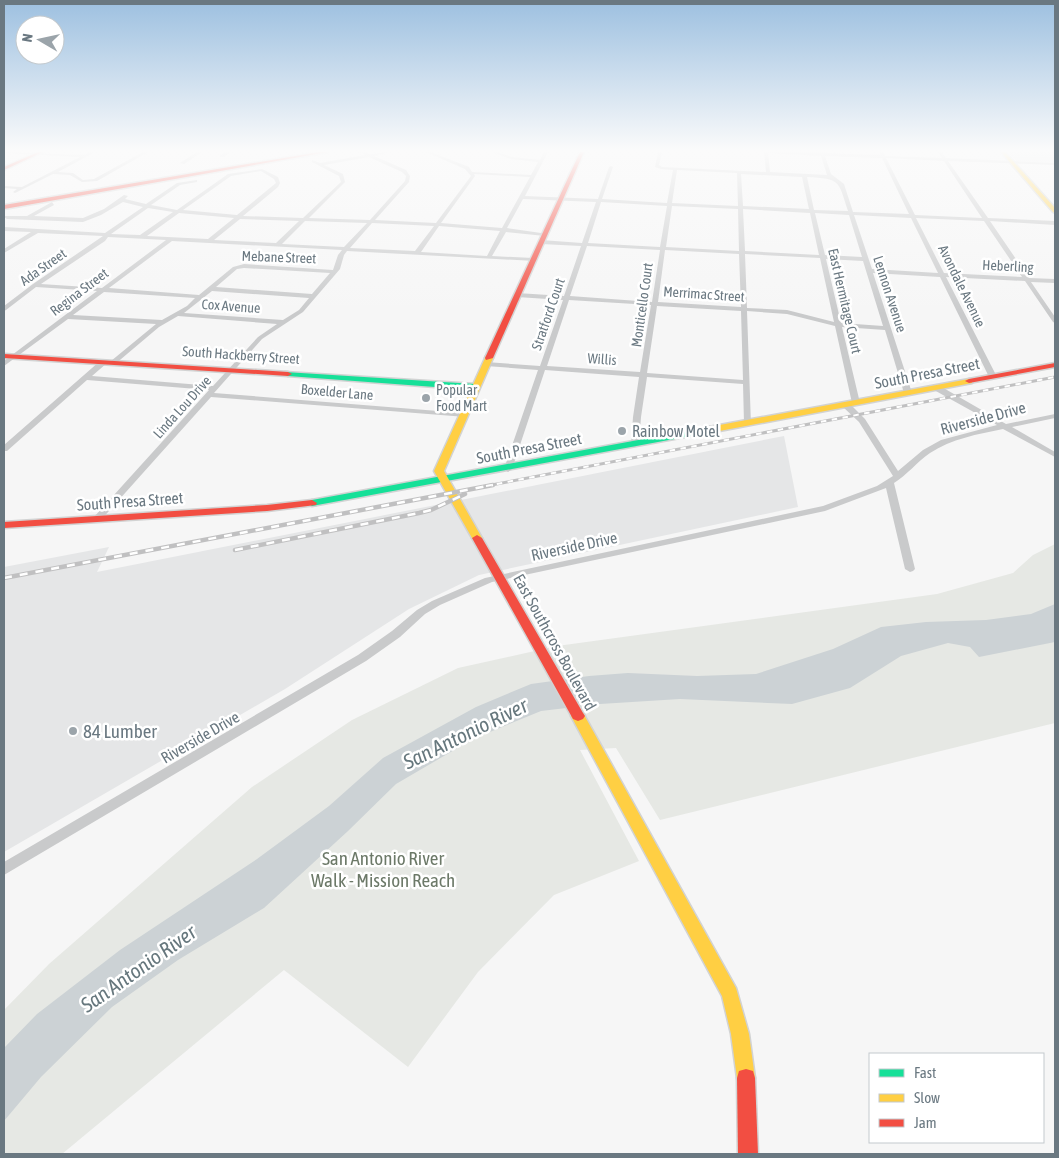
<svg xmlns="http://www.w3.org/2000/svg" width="1059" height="1158" font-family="'Asap Condensed',sans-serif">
	<rect width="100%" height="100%" fill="#f6f6f6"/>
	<g fill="#e5e6e7">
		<polygon points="1008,152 1055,152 1055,163 1016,161"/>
		<polygon points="784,436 798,507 479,575 409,609 285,689 4,852 4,567 109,547 97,572"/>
	</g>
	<polygon fill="#e6e8e4" points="1055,544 1055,723 660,820 616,748 580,750 639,861 554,895 478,972 408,1067 284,970 62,1154 4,1154 4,1010 49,964 252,787 352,720 458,668 557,646 937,594 1013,573 1033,555"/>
	<polygon fill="#ccd2d5" points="1055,604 1055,642 979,657 970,647 948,643 901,656 850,688 792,704 680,699 600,704 541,711 473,739 396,784 348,831 264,908 178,960 112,1007 41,1077 4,1121 4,1048 37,1014 120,950 257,859 329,806 383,758 476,707 531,684 589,676 628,673 697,676 756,674 833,649 881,627 926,622 986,620 1031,614"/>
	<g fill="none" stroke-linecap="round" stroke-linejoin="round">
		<g stroke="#d2d3d3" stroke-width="3">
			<g id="fast">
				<polygon points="285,372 475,384 479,387 475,390 288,376 284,374"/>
				<polygon points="709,427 712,428 712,432 312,506 307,503 312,500"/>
			</g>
		</g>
		<g stroke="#d2d3d3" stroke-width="3">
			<g id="slow">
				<polygon points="1001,152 1005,152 1055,208 1055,213 1053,212"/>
				<polygon points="486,356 493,358 444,471 482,538 477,541 472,538 434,471"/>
				<polygon points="969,379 972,379 972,383 709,433 704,430 709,427"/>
				<polygon points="578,711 583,713 736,988 749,1034 755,1078 753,1085 746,1087 739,1085 737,1078 731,1034 722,996 571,716 573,713"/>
			</g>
		</g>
		<g stroke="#d2d3d3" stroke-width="3">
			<g id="jam">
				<polygon points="38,152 43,152 4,170 4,167"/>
				<polygon points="319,152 328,152 4,209 4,205"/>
				<polygon points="580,152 584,152 493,358 486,360 485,358"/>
				<polygon points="4,354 288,372 292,374 288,376 4,358"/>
				<polygon points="1055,363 1055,367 969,383 965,381 969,379"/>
				<polygon points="312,500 317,503 316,505 267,511 4,528 4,522 267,505"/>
				<polygon points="477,535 482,538 583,713 585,716 583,719 578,721 573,719 472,538"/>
				<polygon points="746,1069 753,1071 755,1078 758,1154 738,1154 737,1078 739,1071"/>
			</g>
		</g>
		<g fill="#c9cacb" fill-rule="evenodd">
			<polygon points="4,152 84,155 90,152 95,152 58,172 73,173 83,180 94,179 143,152 148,152 97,181 82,182 70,175 53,174 15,193 13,192 17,189 4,188 4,186 22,187 80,157 4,153"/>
			<polygon points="197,152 202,152 184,164 180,163"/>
			<polygon points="226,152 231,152 224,157 220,157 220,155"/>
			<path d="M360,152H365L370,154L391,152L374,156L406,170L410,176L409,182L375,220L436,223L471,176L465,169L426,152H431L469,167L472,172L531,175L538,162L511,159L492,152H497L512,157L540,160L544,152H548L525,196L598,199L609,167L611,166L613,167L602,199L667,203L673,170L661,169L655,167L658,152H662L659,165L662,167L766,172L764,152H824L825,153L881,155L879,152H883L885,156L942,158L938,152H942L946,158L1055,163V165L948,161L988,218L1055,221V225L990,221L1029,278L1055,279V283L1031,282L1055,317V323L1053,322L1025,281L946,277L997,377L990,379L940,277L873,273L912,393L911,395H905L904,393L885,330L842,327L860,403L856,405L852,403L835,326L787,314L747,311L751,425H748L744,423L743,384L647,377L641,417L639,445L635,447H632L631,445L633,417L639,377L545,370L512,469L508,472L504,469L538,370L486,366L482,364L486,362L540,366L563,300L517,297L514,295L517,293L564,296L581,246L541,244L538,242L541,240L582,243L596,202L523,199L507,228L548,234L545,236L506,232L492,256L533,258L535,259V261L347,251L344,255L340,269L303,312L262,339L214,393L463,413L467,415L466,417L211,397L100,521L97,522L92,519L94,517L209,390L87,380L7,451H4V445L100,361L107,363L92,376L213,386L258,337L277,324L178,316L159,327L114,365L110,363L111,361L156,324L68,319L4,366V361L97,291L36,287L6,310L4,311V306L33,284L103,236L38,233L4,253V249L31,232L4,231V227L105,233L143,207L123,202L101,215L83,222L7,219L4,217L5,216H27L52,202L54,205L34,216L83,218L104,209L124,195L128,196L125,199L146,204L177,183L197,180V182L180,185L151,205L177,210L228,174L262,169L278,177L280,183L278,187L243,216L303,218L341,182L339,176L312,162V160L320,163L365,155ZM768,153L821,156L827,175L770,172ZM825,156L882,158L909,214L853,212L844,184L831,174ZM369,157L402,172L406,176L405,181L370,220L309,218L345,182L343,174L324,165ZM886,158L944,161L982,218L915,215ZM677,170L737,173L738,206L672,203ZM261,171L274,179L276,183L237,215L183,210L231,176ZM474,174L530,177L502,228L441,223L475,176ZM741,174L802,177L809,209L743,206ZM807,177C841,179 838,180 848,211L814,210ZM601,202L667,206L660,247L588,243ZM672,206L738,209L739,251L666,247ZM148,208L173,212L140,235L111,234ZM743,209L810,213L819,255L745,251ZM179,213L234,218L208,239L147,236ZM815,213L849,215L862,257L825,255ZM854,215L911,218L938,273L872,269ZM916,218L984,221L1022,277L944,273ZM240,219L299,221L276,243L214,240ZM305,221L367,223L344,247L282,244ZM372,223L434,226L415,251L350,248ZM439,226L500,231L487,256L421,252ZM108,237L166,240L102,288L41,284L105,241ZM172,241L342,250L338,255L333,270L244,264L233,267L199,295L109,288ZM587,246L660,250L652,302L570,296ZM665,250L739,254L741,307L658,302ZM745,254L820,258L834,322L787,310L747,308ZM826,259L863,261L883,326L841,323ZM244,268L330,273L312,294L216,287L237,269ZM212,291L309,298L299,310L283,320L184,313ZM104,292L195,298L187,306L162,320L73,315ZM569,300L651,305L640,372L547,366ZM657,306L741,311L743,380L647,373Z"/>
			<path d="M934,386H940L1006,424L1055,414V418L1012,427L1055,452V457L1003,429C978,434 951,439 930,453C917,462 907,475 894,483L915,569L913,571L910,572L905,569L886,488L825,511L492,582L440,605L425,614L400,637L366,661L4,875V862L358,655L392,631L417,610L432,601L485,578L823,506L877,486L893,476L859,422L843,407V403H849L865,419L898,471L923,450L941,440L997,425L934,390Z"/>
		</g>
		<use href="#fast" fill="#16e098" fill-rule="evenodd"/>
		<use href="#slow" fill="#ffcf43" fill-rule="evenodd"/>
		<use href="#jam" fill="#f24e42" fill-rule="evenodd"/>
		<g stroke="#c0c0c1" stroke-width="3">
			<polyline id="rail-far1" points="486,486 1055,377"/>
		</g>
		<g stroke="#c0c0c1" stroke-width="4.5">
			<g id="rail">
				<polyline points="235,550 419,513 431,510 465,494"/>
				<polyline points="4,578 493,485"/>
			</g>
		</g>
		<use href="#rail-far1" stroke="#fff" stroke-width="2" stroke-dasharray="5.5" stroke-linecap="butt"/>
		<use href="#rail" stroke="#fff" stroke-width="2.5" stroke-dasharray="8" stroke-linecap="butt"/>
	</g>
	<linearGradient id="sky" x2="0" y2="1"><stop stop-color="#9dc0e0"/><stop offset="0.48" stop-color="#fbfbfb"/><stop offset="1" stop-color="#fbfbfb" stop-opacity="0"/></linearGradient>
	<rect width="1059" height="314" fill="url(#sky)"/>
	<g fill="#9ba4aa" stroke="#fff" stroke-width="2">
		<circle cx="426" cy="398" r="5"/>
		<circle cx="622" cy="431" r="5"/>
		<circle cx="73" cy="731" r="5"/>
	</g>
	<g text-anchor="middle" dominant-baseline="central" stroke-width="5" stroke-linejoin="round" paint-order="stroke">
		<g font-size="14" fill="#6a7881" stroke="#fff">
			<text transform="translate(279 257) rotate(2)">Mebane Street</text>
			<text transform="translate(1008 266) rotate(3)">Heberling</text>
			<text transform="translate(43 267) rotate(-35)">Ada Street</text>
			<text transform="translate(962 286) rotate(64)">Avondale Avenue</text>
			<text transform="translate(79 292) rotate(-37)">Regina Street</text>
			<text transform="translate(704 294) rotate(4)">Merrimac Street</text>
			<text transform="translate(890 294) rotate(72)">Lennon Avenue</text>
			<text transform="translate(845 301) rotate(77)">East Hermitage Court</text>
			<text transform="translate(642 305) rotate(-82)">Monticello Court</text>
			<text transform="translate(231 306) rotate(4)">Cox Avenue</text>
			<text transform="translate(548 314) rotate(-71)">Stratford Court</text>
			<text transform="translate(241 355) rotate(4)">South Hackberry Street</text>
			<text transform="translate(602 359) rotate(4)">Willis</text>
			<text transform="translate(337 392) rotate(5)">Boxelder Lane</text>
			<text transform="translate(182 407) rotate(-48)">Linda Lou Drive</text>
		</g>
		<g font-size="14" fill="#6a7881" stroke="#fff" text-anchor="start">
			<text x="436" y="390">Popular<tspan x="436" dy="16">Food Mart</tspan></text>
		</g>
		<g font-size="16" fill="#6a7881" stroke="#fff">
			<text transform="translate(927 373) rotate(-11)">South Presa Street</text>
			<text transform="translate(983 418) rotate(-15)">Riverside Drive</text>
			<text transform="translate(529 448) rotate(-11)">South Presa Street</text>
			<text transform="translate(130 501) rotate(-4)">South Presa Street</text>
			<text transform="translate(574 546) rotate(-12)">Riverside Drive</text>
			<text transform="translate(555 642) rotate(61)">East Southcross Boulevard</text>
			<text transform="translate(200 737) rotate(-30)">Riverside Drive</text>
		</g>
		<g font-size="16" fill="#6a7881" stroke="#fff" text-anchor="start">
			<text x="632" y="431">Rainbow Motel</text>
		</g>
		<g font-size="19" fill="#6a7881" stroke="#fff" text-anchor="start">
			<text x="83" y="731">84 Lumber</text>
		</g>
		<g font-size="19" fill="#6c7968" stroke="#fff">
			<text x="383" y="858">San Antonio River<tspan x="383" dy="22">Walk - Mission Reach</tspan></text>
		</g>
		<g font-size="21" font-style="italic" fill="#66777d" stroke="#fff">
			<text transform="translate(465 733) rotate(-26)">San Antonio River</text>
			<text transform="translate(138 968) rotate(-35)">San Antonio River</text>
		</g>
	</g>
	<rect width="1059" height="1158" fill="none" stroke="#6a7881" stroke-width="10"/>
	<rect x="869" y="1053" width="175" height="90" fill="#ffffff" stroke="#c3c9cd"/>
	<rect x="879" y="1069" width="25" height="8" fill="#16e098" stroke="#c3c9cd"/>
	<text x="914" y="1078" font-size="15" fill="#6a7881">Fast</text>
	<rect x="879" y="1094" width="25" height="8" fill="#ffcf43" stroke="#c3c9cd"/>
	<text x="914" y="1103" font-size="15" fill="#6a7881">Slow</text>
	<rect x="879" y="1119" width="25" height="8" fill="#f24e42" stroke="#c3c9cd"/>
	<text x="914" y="1128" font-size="15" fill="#6a7881">Jam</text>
	<g transform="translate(40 40) rotate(279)"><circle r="24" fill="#ffffff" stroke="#c3c9cd"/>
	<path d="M0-4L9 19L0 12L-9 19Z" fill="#9ba4aa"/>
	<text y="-8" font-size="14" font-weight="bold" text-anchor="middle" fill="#6a7881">N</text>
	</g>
</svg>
